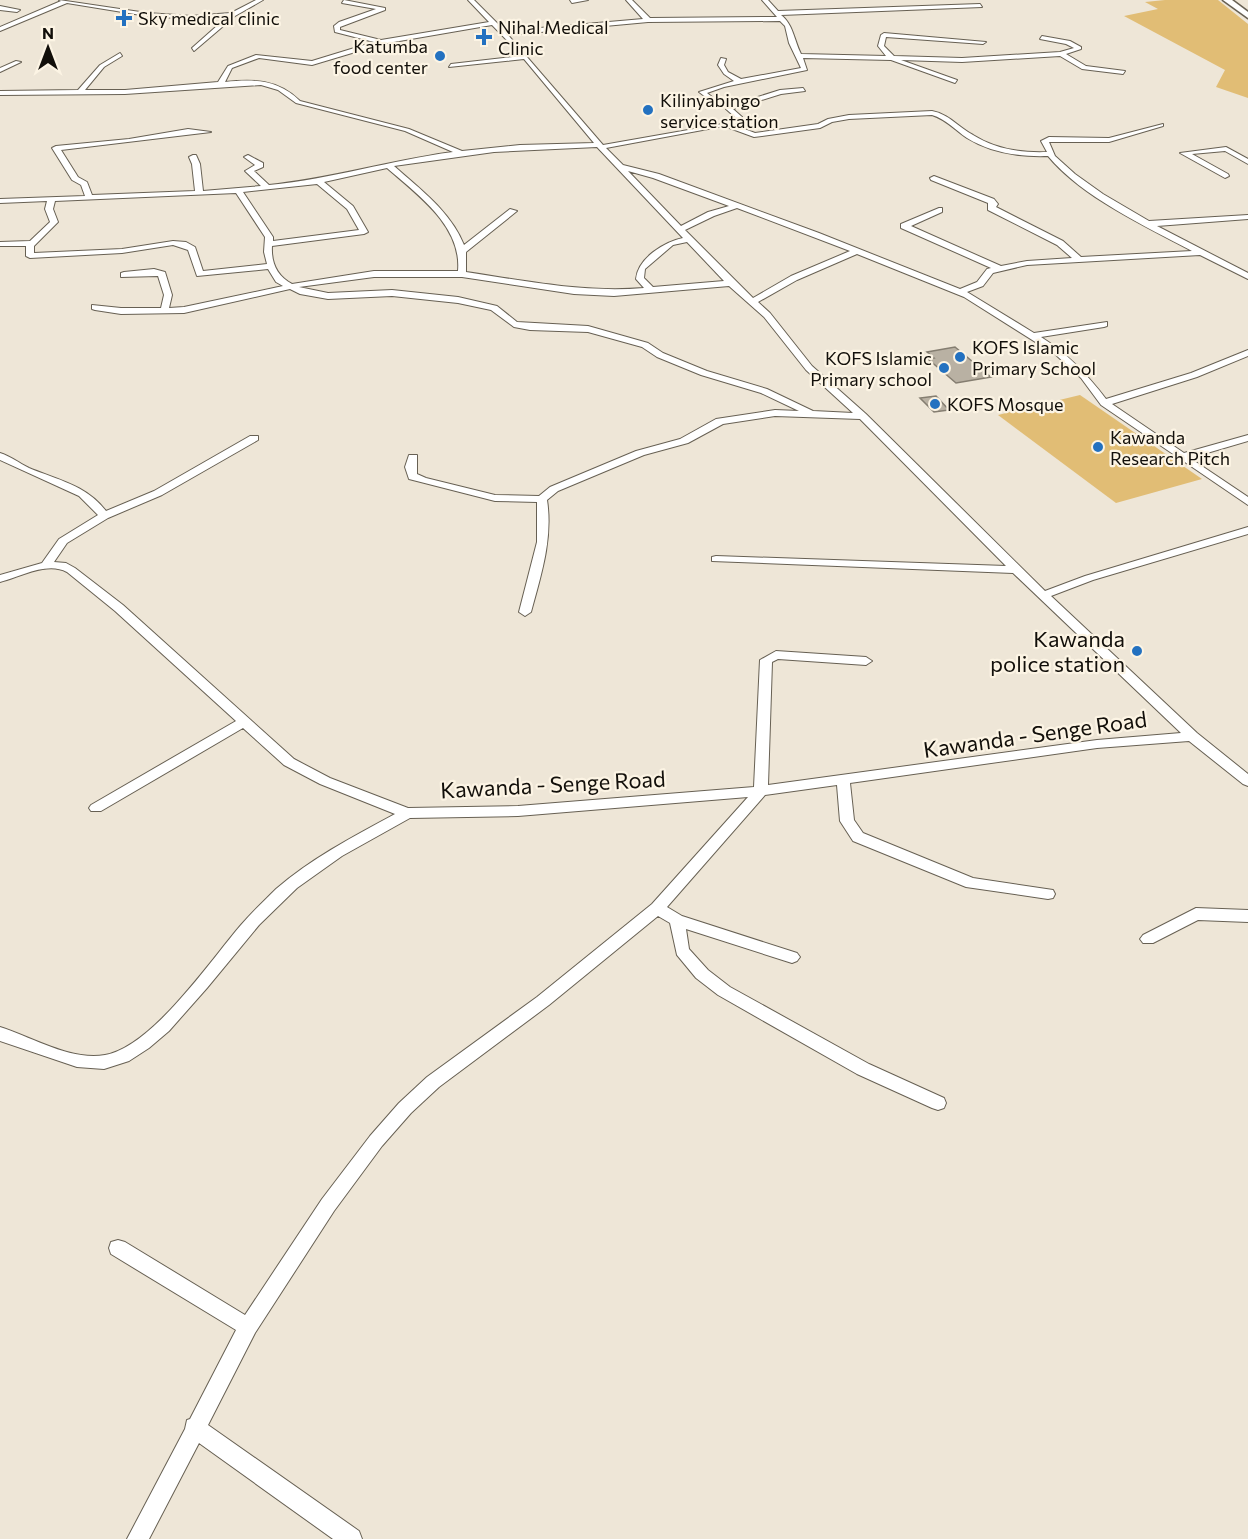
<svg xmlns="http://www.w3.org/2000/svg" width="1248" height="1539" font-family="Commissioner,sans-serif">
	<rect width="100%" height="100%" fill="#eee6d7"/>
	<g fill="#e1bd75">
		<polygon points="1165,0 1218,0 1248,24 1248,98 1216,87 1225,70 1124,16 1158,9 1145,2"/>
		<polygon points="1080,395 1202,479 1116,503 998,415"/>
	</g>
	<g fill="#b9b1a3" stroke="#847d70" stroke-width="1.5">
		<polygon points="955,347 991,377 956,383 928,359 934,358 927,352"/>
		<polygon points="936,396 949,410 934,412 920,398"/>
	</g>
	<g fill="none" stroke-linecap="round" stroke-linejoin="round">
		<g stroke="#676053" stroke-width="2">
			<g id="minor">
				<polygon points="59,0 147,13 191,16 231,13 256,0 263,0 235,16 194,51 192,48 227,17 191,19 147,16 67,3 0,31 0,27 61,1"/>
				<path d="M344,0L385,8V10L340,27V30L381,40L489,22L468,0H474L505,31L643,19L626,0H632L650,18L777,17L762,0H768L778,11L980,4L982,7L781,15C793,24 794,40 801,54L886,56L878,46L881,35L884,33L986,42L983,44L886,37L884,46L894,56L962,58L1060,52L1074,48L1066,44L1040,39L1042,36L1070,41L1081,47V49L1066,54L1086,66L1125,71L1123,74L1082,69L1060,56L962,62L901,60L957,80L955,83L891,60L803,58L807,70L724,87L707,93L717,101L715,104L699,92L734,81L724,74L718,65L721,58L726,59L724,65L728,72L741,79L801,68L789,43L785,26L780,21L648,22L508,35L603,145L728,123L735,117L726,109V107L780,90L803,88L805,91L781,94L733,109L742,117L734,125L755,133L818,124L828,119L849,115L932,111C949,114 958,127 973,135C995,149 1021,153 1047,152L1041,141L1049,137L1109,138L1163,124V126L1109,142H1049L1055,156L1075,174L1103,194L1149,221L1248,215V219L1157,226L1248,273V279L1200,255L1027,265L993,273L983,286L967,292L1034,333L1107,322V326L1104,327L1041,337C1068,354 1087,374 1106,399L1191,373L1248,350V356L1197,377L1112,404L1184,453L1248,435V441L1190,458L1248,497V505L1101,405L1081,378L1056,355L964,297L857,254L797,280L758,302L770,313L812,366L866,414L1045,591L1085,576L1248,527V534L1093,580L1051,596L1197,733L1248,774V786L1243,784L1189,741L1097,748L850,783L854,820L863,833L973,878L1053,890L1055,894L1053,898L1048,899L966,887L853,841L840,821L837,785L765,795L667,907L682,916L797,953L800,957L797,961L792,963L686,929L689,949L708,970L730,987L869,1064L944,1098L946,1103L944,1108L938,1110L932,1108L857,1074L718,995L696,978L677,955L670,923L658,916L549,1005L439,1087L411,1113L382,1146L334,1211L255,1333L208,1425L359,1531L362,1539H333L199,1443L149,1539H127L185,1429L187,1420L190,1419L236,1330L111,1254L109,1248L111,1242L118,1240L125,1242L245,1315L322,1199L370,1136L399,1103L427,1077L537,997L652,904L748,797L518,816L410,818L342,856L297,888L259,925L207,988L169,1031L149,1048L129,1061L104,1069L77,1067L0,1041V1027C32,1037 70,1061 105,1055C152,1047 210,961 241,925C252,912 264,901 276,889C312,858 354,836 395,814L320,784L284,765L243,728L101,811H91L89,808L91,805L236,721L115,611L67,572C47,561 20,577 0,582V575L42,563L59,539L98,515L79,496L0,460V453C10,456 19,463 29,468C58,480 86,485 106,511L154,491L250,436H258V440L162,495L108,518L67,543L54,562L66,563L75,568L123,605L294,759L330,778L408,808L518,806L754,787L760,660L776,651L866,657L872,661L866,665L778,659L772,662L768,785L1097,740L1181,733L1013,573L712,561V557L716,556L1006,566L860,419L775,416L723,424L688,443L644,455L558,491L547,500C553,539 541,575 531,612L525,616L519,612L537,542V502L495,501L409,479L405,467L409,455H417V474L426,478L495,495L539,496L550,487L636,451L680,439L716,419L775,410L799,411L761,393L701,375L657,357L642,347L588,332L530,330L514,327L491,310L458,303L392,296L328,299L300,294L290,289L184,313L121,314L95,310L92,309V305L121,308H161L164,295L158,276L121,277V273L124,272L154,269L165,272L172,295L169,308L184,307L283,286L276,282L268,269L197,276L188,250L173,245L122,253L30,258L26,256V246H0V242L30,241L50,222L45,209L47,201L0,203V199L85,196L81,185L72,180L52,148L56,146L129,139L188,129L211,132L61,150L78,177L87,182L92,195L195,191L192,164L189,157L193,155H196L200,164L203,191L261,186L245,171L255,165L244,157L248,155L263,163V167L254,171L269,185C332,179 391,160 453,152L405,131L296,103L278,90L261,85L125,94L0,95V91L78,90L100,65L120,53L122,56L104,67L85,90H125L218,82L228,66L256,55L312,61L374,42L335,32L334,26L339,22L376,9L342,3ZM492,25L522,56L451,64L449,67L524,59L594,143L520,145L462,151L409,129L300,101C278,79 253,79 225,82L232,68L259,58L312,65L382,44ZM932,115C946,119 955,130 967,138C991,153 1021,157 1048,156C1082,197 1145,226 1192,251L1081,257L1063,241L996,207L998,204L994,199L934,176L930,178L931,180L988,203V210L1057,245L1072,258L1027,261L1001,266L911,226L942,212V208H939L901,224V228L991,268L987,269L977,282L960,289L819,233L659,174L623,165L606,148L724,126L754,137L820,128L832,122L849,119ZM597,147L683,238C664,242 638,258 636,279L644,288C584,293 526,281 466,272V252L517,211L510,209L464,245C451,212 420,189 394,166L494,152ZM387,168C418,195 462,226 458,271H374L292,284C277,276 271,263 272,246L364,234L368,232L353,206L324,182ZM628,171L653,178L729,206L708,212L681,226ZM317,184L347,209L359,230L273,241V237L243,192ZM236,193L265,237L264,252L267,264L203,271L195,247L186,242L173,241L122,249L34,253V246L58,222L53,209L55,201ZM737,208L850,251L791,276L753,298L685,230L714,216ZM687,242L724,281L653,287L644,278L645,269L673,245ZM374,277H462L574,294L614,296L729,286L764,317L806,370L853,413L813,411L767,389L707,371L663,353L648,343L588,326L517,322L497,306L458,297L392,290L328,293L299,287Z"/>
				<polygon points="570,0 588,0 572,3"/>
				<polygon points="0,6 20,10 17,12 0,10"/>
				<polygon points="16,61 21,62 0,72 0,68"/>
				<polygon points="1226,147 1248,159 1248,164 1225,151 1192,154 1228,174 1229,176 1225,178 1180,153"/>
				<polygon points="1196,908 1248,910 1248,922 1198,920 1153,943 1143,943 1140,939 1143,935"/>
			</g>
		</g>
		<g stroke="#676053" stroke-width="3">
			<polygon id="major" points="1223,0 1232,0 1248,12 1248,18"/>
		</g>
		<use href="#minor" fill="#fff" fill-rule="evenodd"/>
		<use href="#major" fill="#fff" fill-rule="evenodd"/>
	</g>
	<g fill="#2371c0" stroke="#fcf4e4" stroke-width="2">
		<path d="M121 9h6v6h6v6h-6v6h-6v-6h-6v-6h6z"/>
		<path d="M481 28h6v6h6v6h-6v6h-6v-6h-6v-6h6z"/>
		<circle cx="440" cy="56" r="6"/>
		<circle cx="648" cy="110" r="6"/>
		<circle cx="960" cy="357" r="6"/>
		<circle cx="944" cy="368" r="6"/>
		<circle cx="935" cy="404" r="6"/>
		<circle cx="1098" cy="447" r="6"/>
		<circle cx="1137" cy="651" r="6"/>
	</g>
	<g text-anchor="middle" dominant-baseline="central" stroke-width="4.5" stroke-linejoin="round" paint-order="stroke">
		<g font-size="18" fill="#120f0a" stroke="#fcf4e4" text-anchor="start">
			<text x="138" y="18">Sky medical clinic</text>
			<text x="498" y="27">Nihal Medical<tspan x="498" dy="21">Clinic</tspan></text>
			<text x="428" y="46" text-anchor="end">Katumba<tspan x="428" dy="21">food center</tspan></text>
			<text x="660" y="100">Kilinyabingo<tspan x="660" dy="21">service station</tspan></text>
			<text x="972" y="347">KOFS Islamic<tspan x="972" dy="21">Primary School</tspan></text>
			<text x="932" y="358" text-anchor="end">KOFS Islamic<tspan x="932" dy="21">Primary school</tspan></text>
			<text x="947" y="404">KOFS Mosque</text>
			<text x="1110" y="437">Kawanda<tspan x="1110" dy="21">Research Pitch</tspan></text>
		</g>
		<g font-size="22" fill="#120f0a" stroke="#fcf4e4" text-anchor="end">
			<text x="1125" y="638">Kawanda<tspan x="1125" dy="25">police station</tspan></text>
		</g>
		<g font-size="22" fill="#120f0a" stroke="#fcf4e4">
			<text transform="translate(1035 734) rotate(-8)">Kawanda - Senge Road</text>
			<text transform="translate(553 784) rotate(-3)">Kawanda - Senge Road</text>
		</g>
	</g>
	<g transform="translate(48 48)" stroke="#fcf4e4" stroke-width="4.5" paint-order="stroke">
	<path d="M0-4.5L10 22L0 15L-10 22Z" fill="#120f0a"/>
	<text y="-9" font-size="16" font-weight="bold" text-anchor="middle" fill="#120f0a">N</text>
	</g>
</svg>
